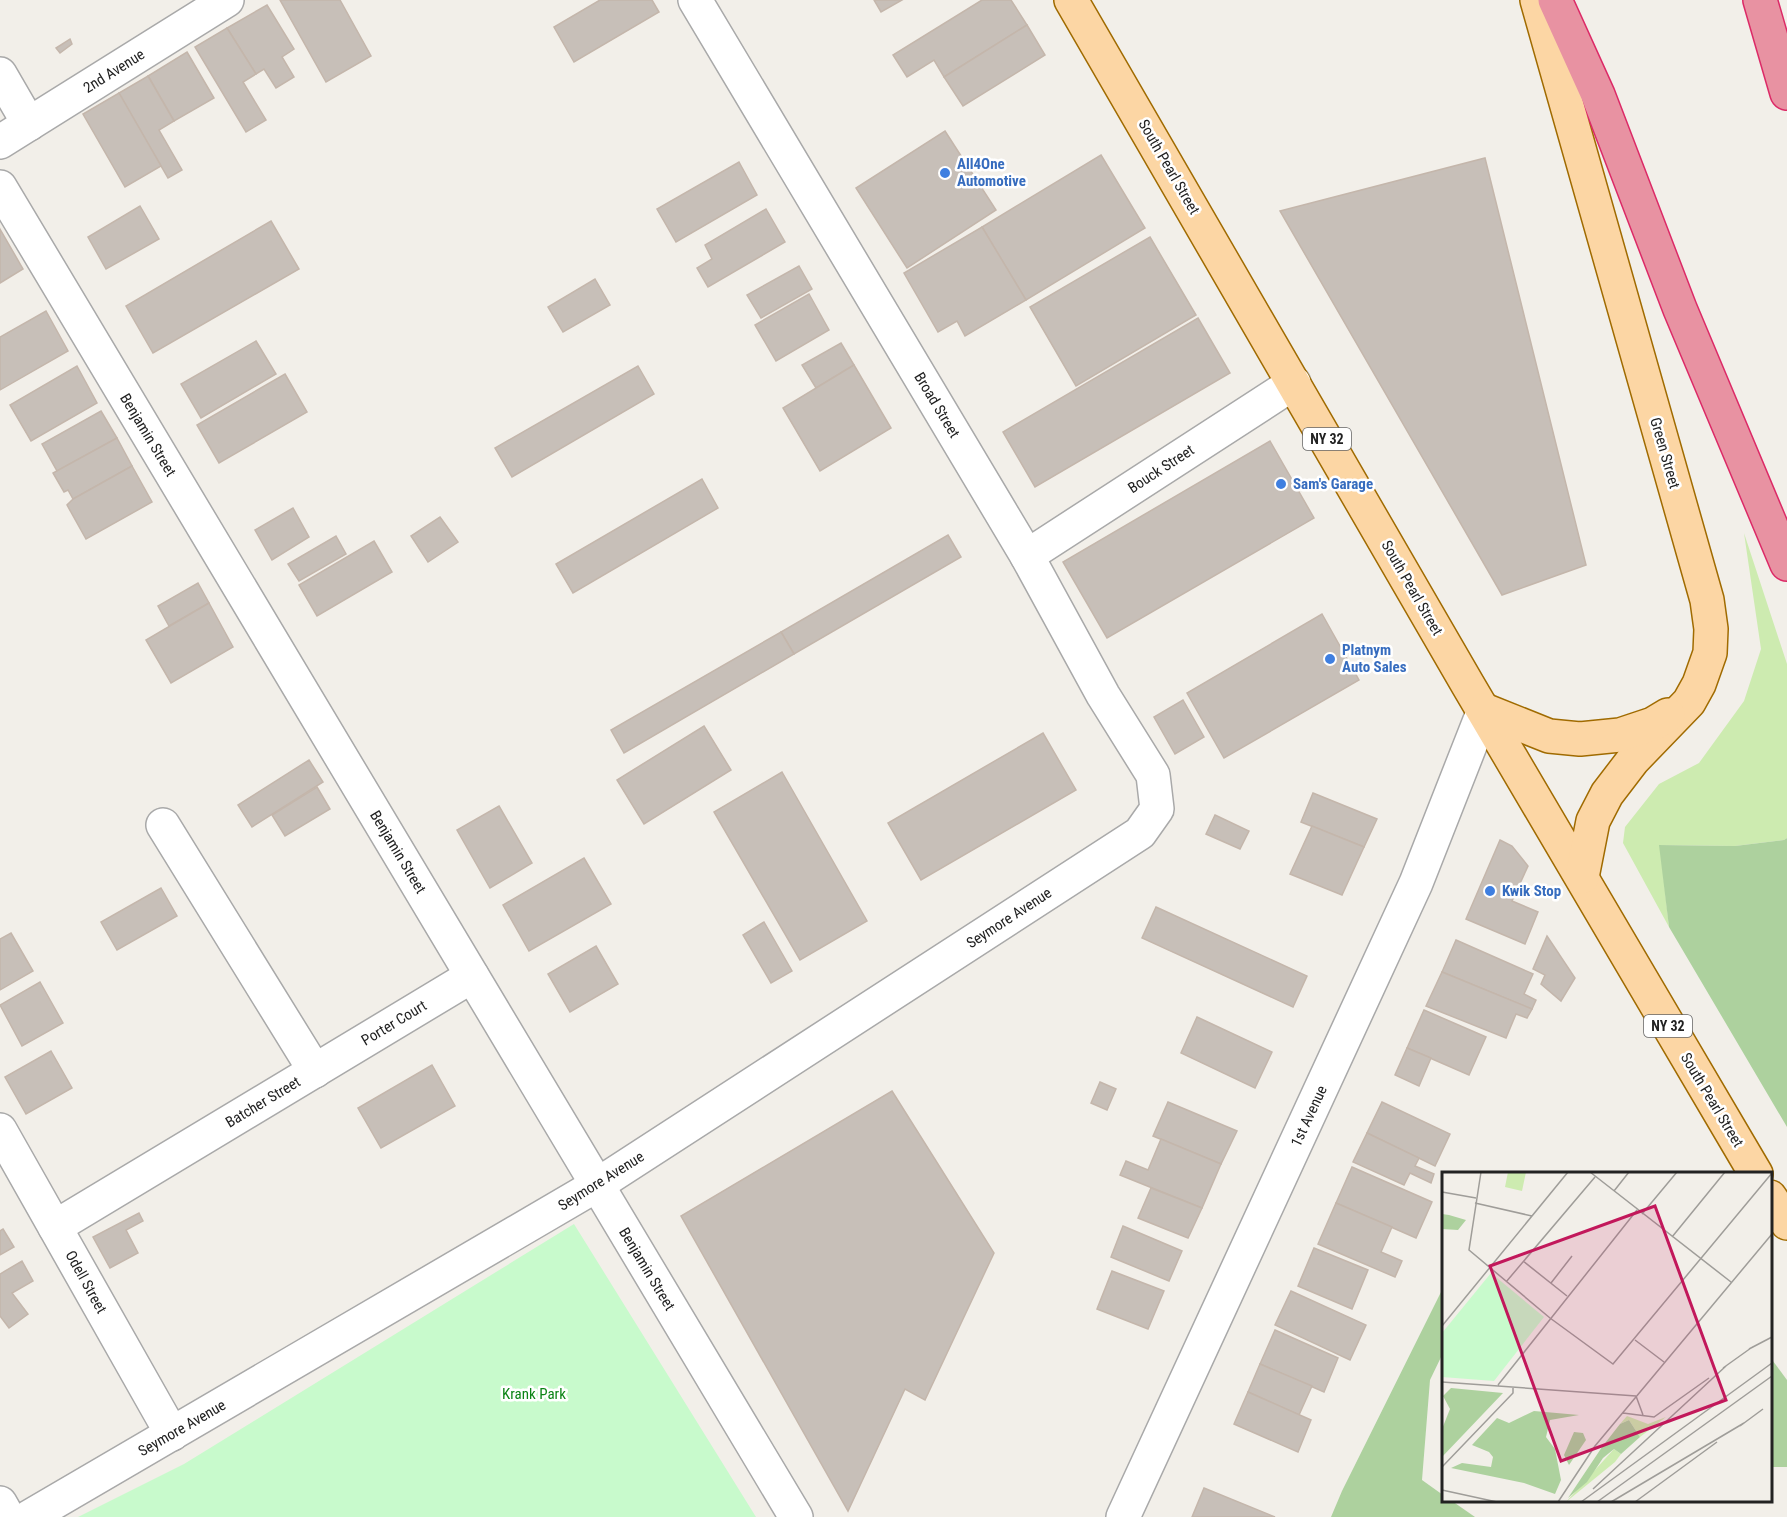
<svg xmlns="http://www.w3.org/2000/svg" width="1787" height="1517" font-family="'Roboto Condensed',sans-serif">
	<rect width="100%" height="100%" fill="#f2efe9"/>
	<polygon fill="#cdebb0" points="1744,533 1787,664 1787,838 1784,840 1735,846 1660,845 1669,927 1623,843 1625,827 1659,784 1699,763 1744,701 1761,649"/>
	<g fill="#add19e">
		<polygon points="1787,838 1787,1127 1669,927 1659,845 1735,846 1784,840"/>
		<polygon points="1443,1288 1443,1353 1430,1380 1422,1480 1443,1495 1444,1500 1452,1501 1475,1517 1331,1517 1342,1491"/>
		<polygon points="1770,1357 1787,1380 1787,1467 1771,1467"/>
	</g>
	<polygon fill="#c8facc" points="574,1224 756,1517 78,1517 184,1464"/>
	<g fill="#c7bfb8" stroke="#c4b6ab" stroke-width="1.5">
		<polygon points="280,0 340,0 371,56 326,82"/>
		<polygon points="600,0 652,0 659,12 574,62 554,27"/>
		<polygon points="874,0 902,0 881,12"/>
		<polygon points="982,0 1011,0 1027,25 944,77 934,60 907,77 893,55"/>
		<polygon points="267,5 294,49 282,57 294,77 276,88 264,69 256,74 227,28"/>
		<polygon points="1027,25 1045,55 963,106 944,77"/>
		<polygon points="227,28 256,74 243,82 266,120 246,132 195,47"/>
		<polygon points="70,39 72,44 60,53 56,48"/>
		<polygon points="187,52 214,98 174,121 148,76"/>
		<polygon points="148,76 174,121 159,130 182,170 168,178 119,93"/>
		<polygon points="119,93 161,166 125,187 83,114"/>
		<polygon points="945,131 996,210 907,268 856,188"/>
		<polygon points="1101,155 1145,228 1026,300 982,227"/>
		<polygon points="1485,158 1586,565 1502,595 1280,211"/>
		<polygon points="739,162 757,195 676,242 657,209"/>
		<polygon points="140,206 159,239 106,269 88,237"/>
		<polygon points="766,209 785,242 708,287 697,268 712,259 705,245"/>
		<polygon points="271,221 299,269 153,353 126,306"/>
		<polygon points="982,227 1026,300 965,336 957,321 938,332 904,273"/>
		<polygon points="0,229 23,269 0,283"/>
		<polygon points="1150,237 1196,315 1076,386 1030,307"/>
		<polygon points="799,266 812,289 761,318 747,295"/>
		<polygon points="595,279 610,305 563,332 548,307"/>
		<polygon points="809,294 829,330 776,361 755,325"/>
		<polygon points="46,311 68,351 0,390 0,337"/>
		<polygon points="1198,318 1230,373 1035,487 1003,432"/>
		<polygon points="256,341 276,374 201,418 181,384"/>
		<polygon points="841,343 854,365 816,388 802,365"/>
		<polygon points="854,365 891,428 820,471 783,408"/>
		<polygon points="77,366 97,403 31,441 10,405"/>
		<polygon points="638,366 654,394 512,477 495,448"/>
		<polygon points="285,374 307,412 219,463 197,425"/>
		<polygon points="101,411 117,438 57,471 42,444"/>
		<polygon points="117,438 132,466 73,499 68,490 64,492 53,473"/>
		<polygon points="1270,441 1314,518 1107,638 1063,562"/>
		<polygon points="132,466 152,502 86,539 67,505 73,499"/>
		<polygon points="702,479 718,508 573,593 556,564"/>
		<polygon points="293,508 309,537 272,560 255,530"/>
		<polygon points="440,517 458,542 428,562 411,536"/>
		<polygon points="948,535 961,557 794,654 781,632"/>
		<polygon points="336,536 346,554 299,581 288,564"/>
		<polygon points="374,541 392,572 317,616 299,585"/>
		<polygon points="198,583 209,603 169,626 158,606"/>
		<polygon points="209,603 233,647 171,683 146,640"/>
		<polygon points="1322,614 1359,680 1224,758 1187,693"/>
		<polygon points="781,632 794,654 624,753 611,730"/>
		<polygon points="1183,700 1204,737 1175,754 1154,717"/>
		<polygon points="704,726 731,770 644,824 617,780"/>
		<polygon points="1043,733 1076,790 921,880 888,823"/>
		<polygon points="309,760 323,782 252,827 238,805"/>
		<polygon points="782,772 867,921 800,960 714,812"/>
		<polygon points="317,787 330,809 285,836 272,815"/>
		<polygon points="1313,793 1377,819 1364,847 1301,822"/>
		<polygon points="499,806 532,863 490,888 457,830"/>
		<polygon points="1215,815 1249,831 1240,849 1206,834"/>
		<polygon points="1312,826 1364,847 1342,895 1290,874"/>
		<polygon points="1500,840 1512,846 1528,866 1512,901 1538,912 1525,944 1466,919"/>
		<polygon points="584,858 611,904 529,951 503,905"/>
		<polygon points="161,888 177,916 117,950 101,922"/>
		<polygon points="1156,907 1307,976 1293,1007 1142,938"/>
		<polygon points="764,922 792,971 771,983 743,935"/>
		<polygon points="11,933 33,971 0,990 0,939"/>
		<polygon points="1547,936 1575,978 1561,1001 1541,984 1545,975 1533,969"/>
		<polygon points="1456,940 1533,974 1524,994 1536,1000 1532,1009 1442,972"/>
		<polygon points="596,946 618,984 570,1012 548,974"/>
		<polygon points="1442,972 1532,1009 1527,1018 1516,1014 1506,1038 1426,1006"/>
		<polygon points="40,982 63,1023 22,1046 0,1005"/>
		<polygon points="1424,1010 1486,1037 1469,1075 1407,1048"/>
		<polygon points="1197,1017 1272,1052 1255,1088 1181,1053"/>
		<polygon points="1407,1048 1431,1058 1419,1086 1395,1075"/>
		<polygon points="51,1051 72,1088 26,1114 5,1077"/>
		<polygon points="432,1065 455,1106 381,1148 358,1108"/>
		<polygon points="1100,1082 1116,1089 1107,1110 1091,1103"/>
		<polygon points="892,1091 994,1253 925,1400 905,1389 848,1511 681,1216"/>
		<polygon points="1168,1102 1237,1131 1221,1164 1153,1136"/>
		<polygon points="1382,1102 1450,1134 1435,1166 1367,1133"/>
		<polygon points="1367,1133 1419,1158 1415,1166 1434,1174 1431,1183 1410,1173 1404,1185 1353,1162"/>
		<polygon points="1161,1139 1221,1164 1202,1208 1120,1175 1126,1161 1148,1170"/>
		<polygon points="1352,1167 1432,1202 1416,1238 1336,1203"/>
		<polygon points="1151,1188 1202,1208 1188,1238 1138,1218"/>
		<polygon points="1336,1203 1392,1227 1381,1252 1402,1261 1395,1277 1318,1244"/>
		<polygon points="139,1213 143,1221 126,1230 138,1253 110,1268 93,1237"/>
		<polygon points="1123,1226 1182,1251 1169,1281 1111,1257"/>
		<polygon points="3,1229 14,1247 0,1255 0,1231"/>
		<polygon points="1314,1248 1368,1270 1352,1309 1298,1286"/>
		<polygon points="22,1261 33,1281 12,1293 28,1314 9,1328 0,1316 0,1274"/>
		<polygon points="1112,1271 1164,1291 1148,1329 1097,1309"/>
		<polygon points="1291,1291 1366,1325 1350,1360 1275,1325"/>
		<polygon points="1275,1330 1338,1358 1324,1392 1260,1364"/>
		<polygon points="1260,1364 1312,1386 1299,1415 1248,1392"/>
		<polygon points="1248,1392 1311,1420 1298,1452 1234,1424"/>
		<polygon points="1204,1488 1275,1517 1192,1517"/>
	</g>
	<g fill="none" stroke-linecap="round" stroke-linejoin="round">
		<g stroke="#a9a9a9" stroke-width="36">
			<g id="minor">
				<polyline points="0,74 29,124"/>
				<polyline points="0,142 227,0"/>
				<polyline points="0,187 796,1517"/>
				<polyline points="1027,556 1294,383"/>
				<polyline points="163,825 315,1071"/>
				<polyline points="0,1130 172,1434"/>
				<polyline points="55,1227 472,976"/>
				<polyline points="0,1503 8,1517"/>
				<polyline points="29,1517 597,1185 1140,833 1157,809 1153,775 1103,695 1027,556 695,0"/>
				<polyline points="1123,1517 1416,883 1484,710"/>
			</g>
		</g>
		<g stroke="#a06b00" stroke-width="36">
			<g id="major">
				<polyline points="1071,0 1468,685 1756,1174"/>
				<polyline points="1537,0 1707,600 1711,629 1710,653 1699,684 1689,702 1633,760 1607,794 1593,821 1582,877"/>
				<polyline points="1484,710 1549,736 1580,739 1620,735 1653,724 1668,715"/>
				<polyline points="1770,1197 1787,1223"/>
			</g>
		</g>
		<g stroke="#dc2a67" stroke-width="36">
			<g id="highway">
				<polyline points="1555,0 1598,95 1680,309 1787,564"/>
				<polyline points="1760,0 1787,93"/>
			</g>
		</g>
		<use href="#minor" stroke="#fff" stroke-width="33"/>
		<use href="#major" stroke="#fcd6a4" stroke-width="33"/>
		<use href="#highway" stroke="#e892a2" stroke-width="33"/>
	</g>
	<g fill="#3f7fe0" stroke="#fff" stroke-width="2">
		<circle cx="945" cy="173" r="6"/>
		<circle cx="1281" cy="484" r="6"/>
		<circle cx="1330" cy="659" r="6"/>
		<circle cx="1490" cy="891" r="6"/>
	</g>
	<g text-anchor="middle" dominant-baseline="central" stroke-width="5" stroke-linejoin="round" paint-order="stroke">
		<g fill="#fff" stroke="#646464" stroke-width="1.5">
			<rect x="1303" y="428" width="48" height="22" rx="4.5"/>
			<rect x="1644" y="1015" width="48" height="22" rx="4.5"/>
		</g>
		<g font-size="14" font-weight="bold" fill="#222">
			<text x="1327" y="439">NY 32</text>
			<text x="1668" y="1026">NY 32</text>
		</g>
		<g font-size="15" fill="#222" stroke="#fff">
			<text transform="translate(114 71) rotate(-32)">2nd Avenue</text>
			<text transform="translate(1169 167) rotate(60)">South Pearl Street</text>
			<text transform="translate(937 405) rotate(59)">Broad Street</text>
			<text transform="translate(148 435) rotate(59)">Benjamin Street</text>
			<text transform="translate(1665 453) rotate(74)">Green Street</text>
			<text transform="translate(1161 469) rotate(-33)">Bouck Street</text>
			<text transform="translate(1412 588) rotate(60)">South Pearl Street</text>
			<text transform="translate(398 852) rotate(59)">Benjamin Street</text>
			<text transform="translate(1009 918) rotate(-33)">Seymore Avenue</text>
			<text transform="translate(394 1023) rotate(-31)">Porter Court</text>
			<text transform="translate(1712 1100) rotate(59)">South Pearl Street</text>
			<text transform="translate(263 1102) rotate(-31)">Batcher Street</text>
			<text transform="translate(1309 1116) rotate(-65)">1st Avenue</text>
			<text transform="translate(601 1181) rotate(-32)">Seymore Avenue</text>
			<text transform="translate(647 1269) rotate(59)">Benjamin Street</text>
			<text transform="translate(86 1282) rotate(61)">Odell Street</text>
			<text transform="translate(182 1428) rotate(-30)">Seymore Avenue</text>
		</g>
		<g font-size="15" font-weight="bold" fill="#366cbe" stroke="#fff" text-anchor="start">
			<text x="957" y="164">All4One<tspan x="957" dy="17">Automotive</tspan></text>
			<text x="1293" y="484">Sam's Garage</text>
			<text x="1342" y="650">Platnym<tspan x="1342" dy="17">Auto Sales</tspan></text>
			<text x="1502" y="891">Kwik Stop</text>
		</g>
		<g font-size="15" fill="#0c8416" stroke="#fff">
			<text x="534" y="1394">Krank Park</text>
		</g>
	</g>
	<g transform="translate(1442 1172)">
		<rect width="330" height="330" fill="#f2efe9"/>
		<path d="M66,0H84L80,19L63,15ZM185,244L206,252L224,245L198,265L187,248L178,252ZM172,277L179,282L173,290L124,330Z" fill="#cdebb0"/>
		<path d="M0,42L7,43L24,48L16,58L0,57ZM9,216L61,221L0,285V257L8,237L1,224ZM92,239L137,243L108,248L104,265L113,277L119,308L113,322L82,311L9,296L20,291L49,295L51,285L47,280L30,273L55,246L67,251ZM187,248L198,265L179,282L172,277L161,286L145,310L126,326L160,275L178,252ZM132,260L141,261L144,268L127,293L122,283Z" fill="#add19e"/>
		<path d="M49,101L102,145L52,209L0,205V161Z" fill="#c8facc"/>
		<path fill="none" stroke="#9f9d99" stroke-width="1.5" d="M39,0L27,78L108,146L171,192L330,1M148,0L289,110M172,19L187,0M0,20L34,26M33,31L90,44M200,42L235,0M230,65L283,0M81,89L125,124M64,110L153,5M109,111L130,84M0,154L126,0M193,168L222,190M307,177L330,165M281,196L309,176M0,210L194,224M56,213L195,38M194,224L201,243M181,241L212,245L267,206M298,254L321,237M0,295L71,221V215M151,317L284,194M0,318L55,330M116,330L153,274L330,62M139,330L330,191M155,330L330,204M169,330L302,251M193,330L275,270"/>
		<path fill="#c2185b" fill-opacity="0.15" stroke="#c2185b" stroke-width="3" d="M213,34L284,228L119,289L48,94Z"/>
		<rect width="330" height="330" fill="none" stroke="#222" stroke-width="3"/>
	</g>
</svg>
